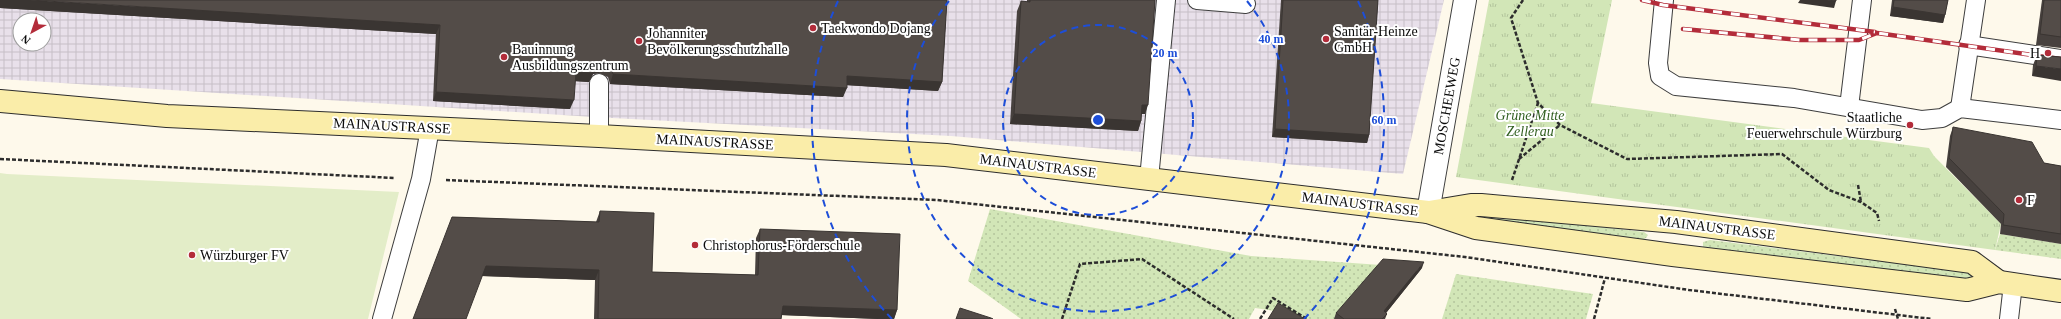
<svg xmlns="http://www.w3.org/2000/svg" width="2061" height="319" font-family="'Times New Roman',serif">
	<defs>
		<pattern id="industrial-grid" width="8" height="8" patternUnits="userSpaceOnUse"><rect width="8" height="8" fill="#e8e0ea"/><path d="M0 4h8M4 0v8" fill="none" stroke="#c6bfc7"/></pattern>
		<pattern id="grass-dots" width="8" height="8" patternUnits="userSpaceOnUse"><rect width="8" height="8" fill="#d2e6b7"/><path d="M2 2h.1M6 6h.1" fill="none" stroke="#b3c49c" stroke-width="1.8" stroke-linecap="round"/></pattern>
		<pattern id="park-tufts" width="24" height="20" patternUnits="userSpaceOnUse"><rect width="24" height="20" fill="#d2e6b7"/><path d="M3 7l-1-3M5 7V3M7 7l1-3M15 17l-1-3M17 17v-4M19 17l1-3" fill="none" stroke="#b3c49c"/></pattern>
	</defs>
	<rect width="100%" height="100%" fill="#fef9eb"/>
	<path fill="url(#industrial-grid)" fill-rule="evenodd" d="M0,0H1444L1403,174L951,136L593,117L0,79ZM20,20H44V44H20Z"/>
	<g fill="url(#grass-dots)">
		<polygon points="990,209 1251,256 1381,265 1335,319 1289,319 1275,311 1255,308 1249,319 1021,319 968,281"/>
		<polygon points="1461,210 1644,232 1648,235 1646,238 1640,241 1461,220"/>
		<polygon points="2000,234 2061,244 2061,259 1995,250"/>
		<polygon points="1710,240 1973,273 1975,274 1974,280 1703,247 1703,242"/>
		<polygon points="1456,274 1593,294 1586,319 1442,319"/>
	</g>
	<polygon fill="url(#park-tufts)" points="1489,0 1612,0 1591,103 1929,148 1934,156 2001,224 1995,250 1456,177"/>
	<polygon fill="#e3edc8" points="0,173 7,174 399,192 368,319 0,319"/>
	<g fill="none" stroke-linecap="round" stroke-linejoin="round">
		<g stroke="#3e3e3e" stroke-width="20">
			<g id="lane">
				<polyline points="1197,0 1246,4"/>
				<polyline points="1664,0 1658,63 1660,76 1676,86 1794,98 1922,120 1942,118 1960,108 2061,120"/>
				<polyline points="1968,45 2061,59"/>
				<polyline points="599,83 599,136"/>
				<polyline points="1849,107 1862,0"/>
				<polyline points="1960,108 1976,0"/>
				<polyline points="1149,179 1166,0"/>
				<polyline points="382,319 421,179 430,128"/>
				<polyline points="2009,319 2013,284"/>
			</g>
		</g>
		<g stroke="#3e3e3e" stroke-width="24">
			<polyline id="street" points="1428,212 1465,0"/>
		</g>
		<g stroke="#2d2d2d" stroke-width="24">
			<g id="secondary">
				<polyline points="0,101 167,116 599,136 946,155 1428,212 1476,228 1673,255 1967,290 1999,282 2061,291"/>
				<polyline points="1429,212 1471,205 1481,205 1676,222 1972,262 1999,282"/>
			</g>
		</g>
		<g stroke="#2d2d2d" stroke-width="2.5" stroke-dasharray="4 2" stroke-linecap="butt">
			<polyline points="1523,0 1511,18 1538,103 1560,125 1627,159 1782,154 1829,190 1861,202 1877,213 1879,221"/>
			<polyline points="0,159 395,178"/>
			<polyline points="1519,159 1560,125"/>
			<polyline points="446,180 937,200 1465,257 1689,290 1932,319"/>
			<polyline points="1512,180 1538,103"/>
			<polyline points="1858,185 1861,202"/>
			<polyline points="1895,309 1898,319"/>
			<polyline points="1062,319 1080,264 1142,259 1234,319"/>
			<polyline points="1260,319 1273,298 1307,319"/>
			<polyline points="1594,319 1605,278"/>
		</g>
		<use href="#lane" stroke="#fff" stroke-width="18"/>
		<use href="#street" stroke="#fff" stroke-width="22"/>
		<use href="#secondary" stroke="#faeda9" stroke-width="22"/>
		<g stroke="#b32c3a" stroke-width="4.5">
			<g id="rail">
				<polyline points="1642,0 1663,5 1875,32"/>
				<polyline points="1683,29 1800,40 1859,40 1877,33 2061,59"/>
			</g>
		</g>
		<use href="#rail" stroke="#fff" stroke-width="3" stroke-dasharray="9" stroke-linecap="butt"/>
	</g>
	<g fill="#47413e">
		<polygon points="947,0 942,82 938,91 847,85 843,97 610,84 608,77 599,73 593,74 589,82 575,81 570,109 433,101 436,34 0,8"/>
		<polygon points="1027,0 1155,0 1145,114 1141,114 1141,121 1138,131 1010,124 1017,11 1021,1 1027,2"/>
		<polygon points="1281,0 1378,0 1369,135 1367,143 1272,137"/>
		<polygon points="1892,0 1948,0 1945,15 1943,23 1890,16"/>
		<polygon points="2042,0 2061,0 2061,48 2036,45"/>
		<polygon points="2037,55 2061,57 2032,76 2033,65"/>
		<polygon points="1953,127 2044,163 2061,166 2061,244 2000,234 2001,224 1946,167 1950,136"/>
		<polygon points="600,211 652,272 755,275 756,238 760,229 897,310 894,319 878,319 782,315 781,319 594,319 595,280 482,276 452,217 596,222"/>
		<polygon points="1422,268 1386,313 1387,314 1385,319 1334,319 1336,313"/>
	</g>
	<g fill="#3a3532">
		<polygon points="0,0 30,0 440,25 436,34 0,8"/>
		<polygon points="1800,0 1827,0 1836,1 1834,8 1798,3"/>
		<polygon points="1893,7 1945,15 1943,23 1890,16"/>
		<polygon points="602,63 599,73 593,74 589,82 572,81 576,72"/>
		<polygon points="2036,66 2061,69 2061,81 2032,76"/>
		<polygon points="613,74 847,88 843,97 610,84"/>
		<polygon points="847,76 942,82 938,91 844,85"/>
		<polygon points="436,92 574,100 570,109 433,101"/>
		<polygon points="1142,105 1148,105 1145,114 1138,114"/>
		<polygon points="1014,114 1141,121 1138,131 1010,124"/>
		<polygon points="1275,129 1369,135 1367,143 1272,137"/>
		<polygon points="1424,262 1422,268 1382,318 1384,311"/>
		<polygon points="486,266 599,270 595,280 482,276"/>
		<polygon points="783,306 897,310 894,319 878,319 780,315"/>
	</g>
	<g fill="#534c48" stroke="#3a3532">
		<polygon points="30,0 947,0 942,82 847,76 847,88 613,74 611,68 602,63 597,65 592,73 576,72 574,100 436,92 440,25"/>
		<polygon points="1030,0 1155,0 1148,105 1142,105 1141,121 1014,114 1021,1 1030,2"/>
		<polygon points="1283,0 1378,0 1369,135 1275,129"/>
		<polygon points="1827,0 1836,0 1836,1"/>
		<polygon points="1894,0 1948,0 1945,15 1893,7"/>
		<polygon points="2044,0 2061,0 2061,37 2040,34"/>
		<polygon points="2037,55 2061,57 2061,69 2036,66"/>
		<polygon points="1953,127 2032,142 2044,163 2061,166 2061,234 2003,225 2004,214 1949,158"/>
		<polygon points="600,211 654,213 652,272 758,275 760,229 900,234 897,310 783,306 781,319 598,319 599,270 486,266 466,319 413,319 452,217 599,222"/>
		<polygon points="1383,259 1424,262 1384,311 1387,314 1382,319 1344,319 1336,313"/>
		<polygon points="1278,303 1305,319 1268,319"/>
		<polygon points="960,308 991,318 993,319 956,319"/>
	</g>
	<g fill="none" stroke="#1d4ed8" stroke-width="2" stroke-dasharray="7 5">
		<circle cx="1098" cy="120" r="95"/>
		<path d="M1247 1A191 191 0 1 1 949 1"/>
		<path d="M892 319A286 286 0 0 1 838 1M1358 1A286 286 0 0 1 1304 319"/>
	</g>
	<g fill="#b32c3a" stroke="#fff" stroke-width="1.5">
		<circle cx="813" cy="28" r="4"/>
		<circle cx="1326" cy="39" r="4"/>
		<circle cx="639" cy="41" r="4"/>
		<circle cx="2048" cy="53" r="4"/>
		<circle cx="504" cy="57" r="4"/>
		<circle cx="1910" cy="125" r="4"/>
		<circle cx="2019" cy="200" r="4"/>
		<circle cx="695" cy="245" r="4"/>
		<circle cx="192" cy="255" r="4"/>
	</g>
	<g text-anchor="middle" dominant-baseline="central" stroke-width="4" stroke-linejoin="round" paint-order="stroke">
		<g font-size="14" fill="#0b0b0b" stroke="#fff" text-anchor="start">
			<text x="821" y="28">Taekwondo Dojang</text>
			<text x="1334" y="31">Sanitär-Heinze<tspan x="1334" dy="16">GmbH</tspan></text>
			<text x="647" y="33">Johanniter<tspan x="647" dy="16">Bevölkerungsschutzhalle</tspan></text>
			<text x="512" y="49">Bauinnung<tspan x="512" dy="16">Ausbildungszentrum</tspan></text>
			<text x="2040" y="53" text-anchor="end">H</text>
			<text x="1902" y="117" text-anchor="end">Staatliche<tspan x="1902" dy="16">Feuerwehrschule Würzburg</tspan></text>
			<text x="2027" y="200">F</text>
			<text x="703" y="245">Christophorus-Förderschule</text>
			<text x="200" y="255">Würzburger FV</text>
		</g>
		<g font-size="14" fill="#0b0b0b" stroke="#fff">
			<text transform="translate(1447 106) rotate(-80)">MOSCHEEWEG</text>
			<text transform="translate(392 126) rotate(3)">MAINAUSTRASSE</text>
			<text transform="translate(715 142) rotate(3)">MAINAUSTRASSE</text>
			<text transform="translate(1038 166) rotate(7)">MAINAUSTRASSE</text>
			<text transform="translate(1360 204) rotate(7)">MAINAUSTRASSE</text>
			<text transform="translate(1717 228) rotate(7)">MAINAUSTRASSE</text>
		</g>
		<g font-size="14" font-style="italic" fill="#315f20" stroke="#fff">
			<text x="1530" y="115">Grüne Mitte<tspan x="1530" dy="16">Zellerau</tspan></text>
		</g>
	</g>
	<circle cx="1098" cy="120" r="6" fill="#1d4ed8" stroke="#fff" stroke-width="2"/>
	<g font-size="12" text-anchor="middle" font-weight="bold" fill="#1d4ed8" stroke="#fff" stroke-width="4" stroke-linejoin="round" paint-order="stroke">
		<text x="1271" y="43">40 m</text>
		<text x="1165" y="57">20 m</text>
		<text x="1384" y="124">60 m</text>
	</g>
	<g transform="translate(32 32) rotate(220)"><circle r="19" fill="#ffffff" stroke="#9d9d9d"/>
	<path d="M0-3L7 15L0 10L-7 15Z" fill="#b32c3a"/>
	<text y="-6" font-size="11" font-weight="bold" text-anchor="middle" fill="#0b0b0b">N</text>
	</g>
</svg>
